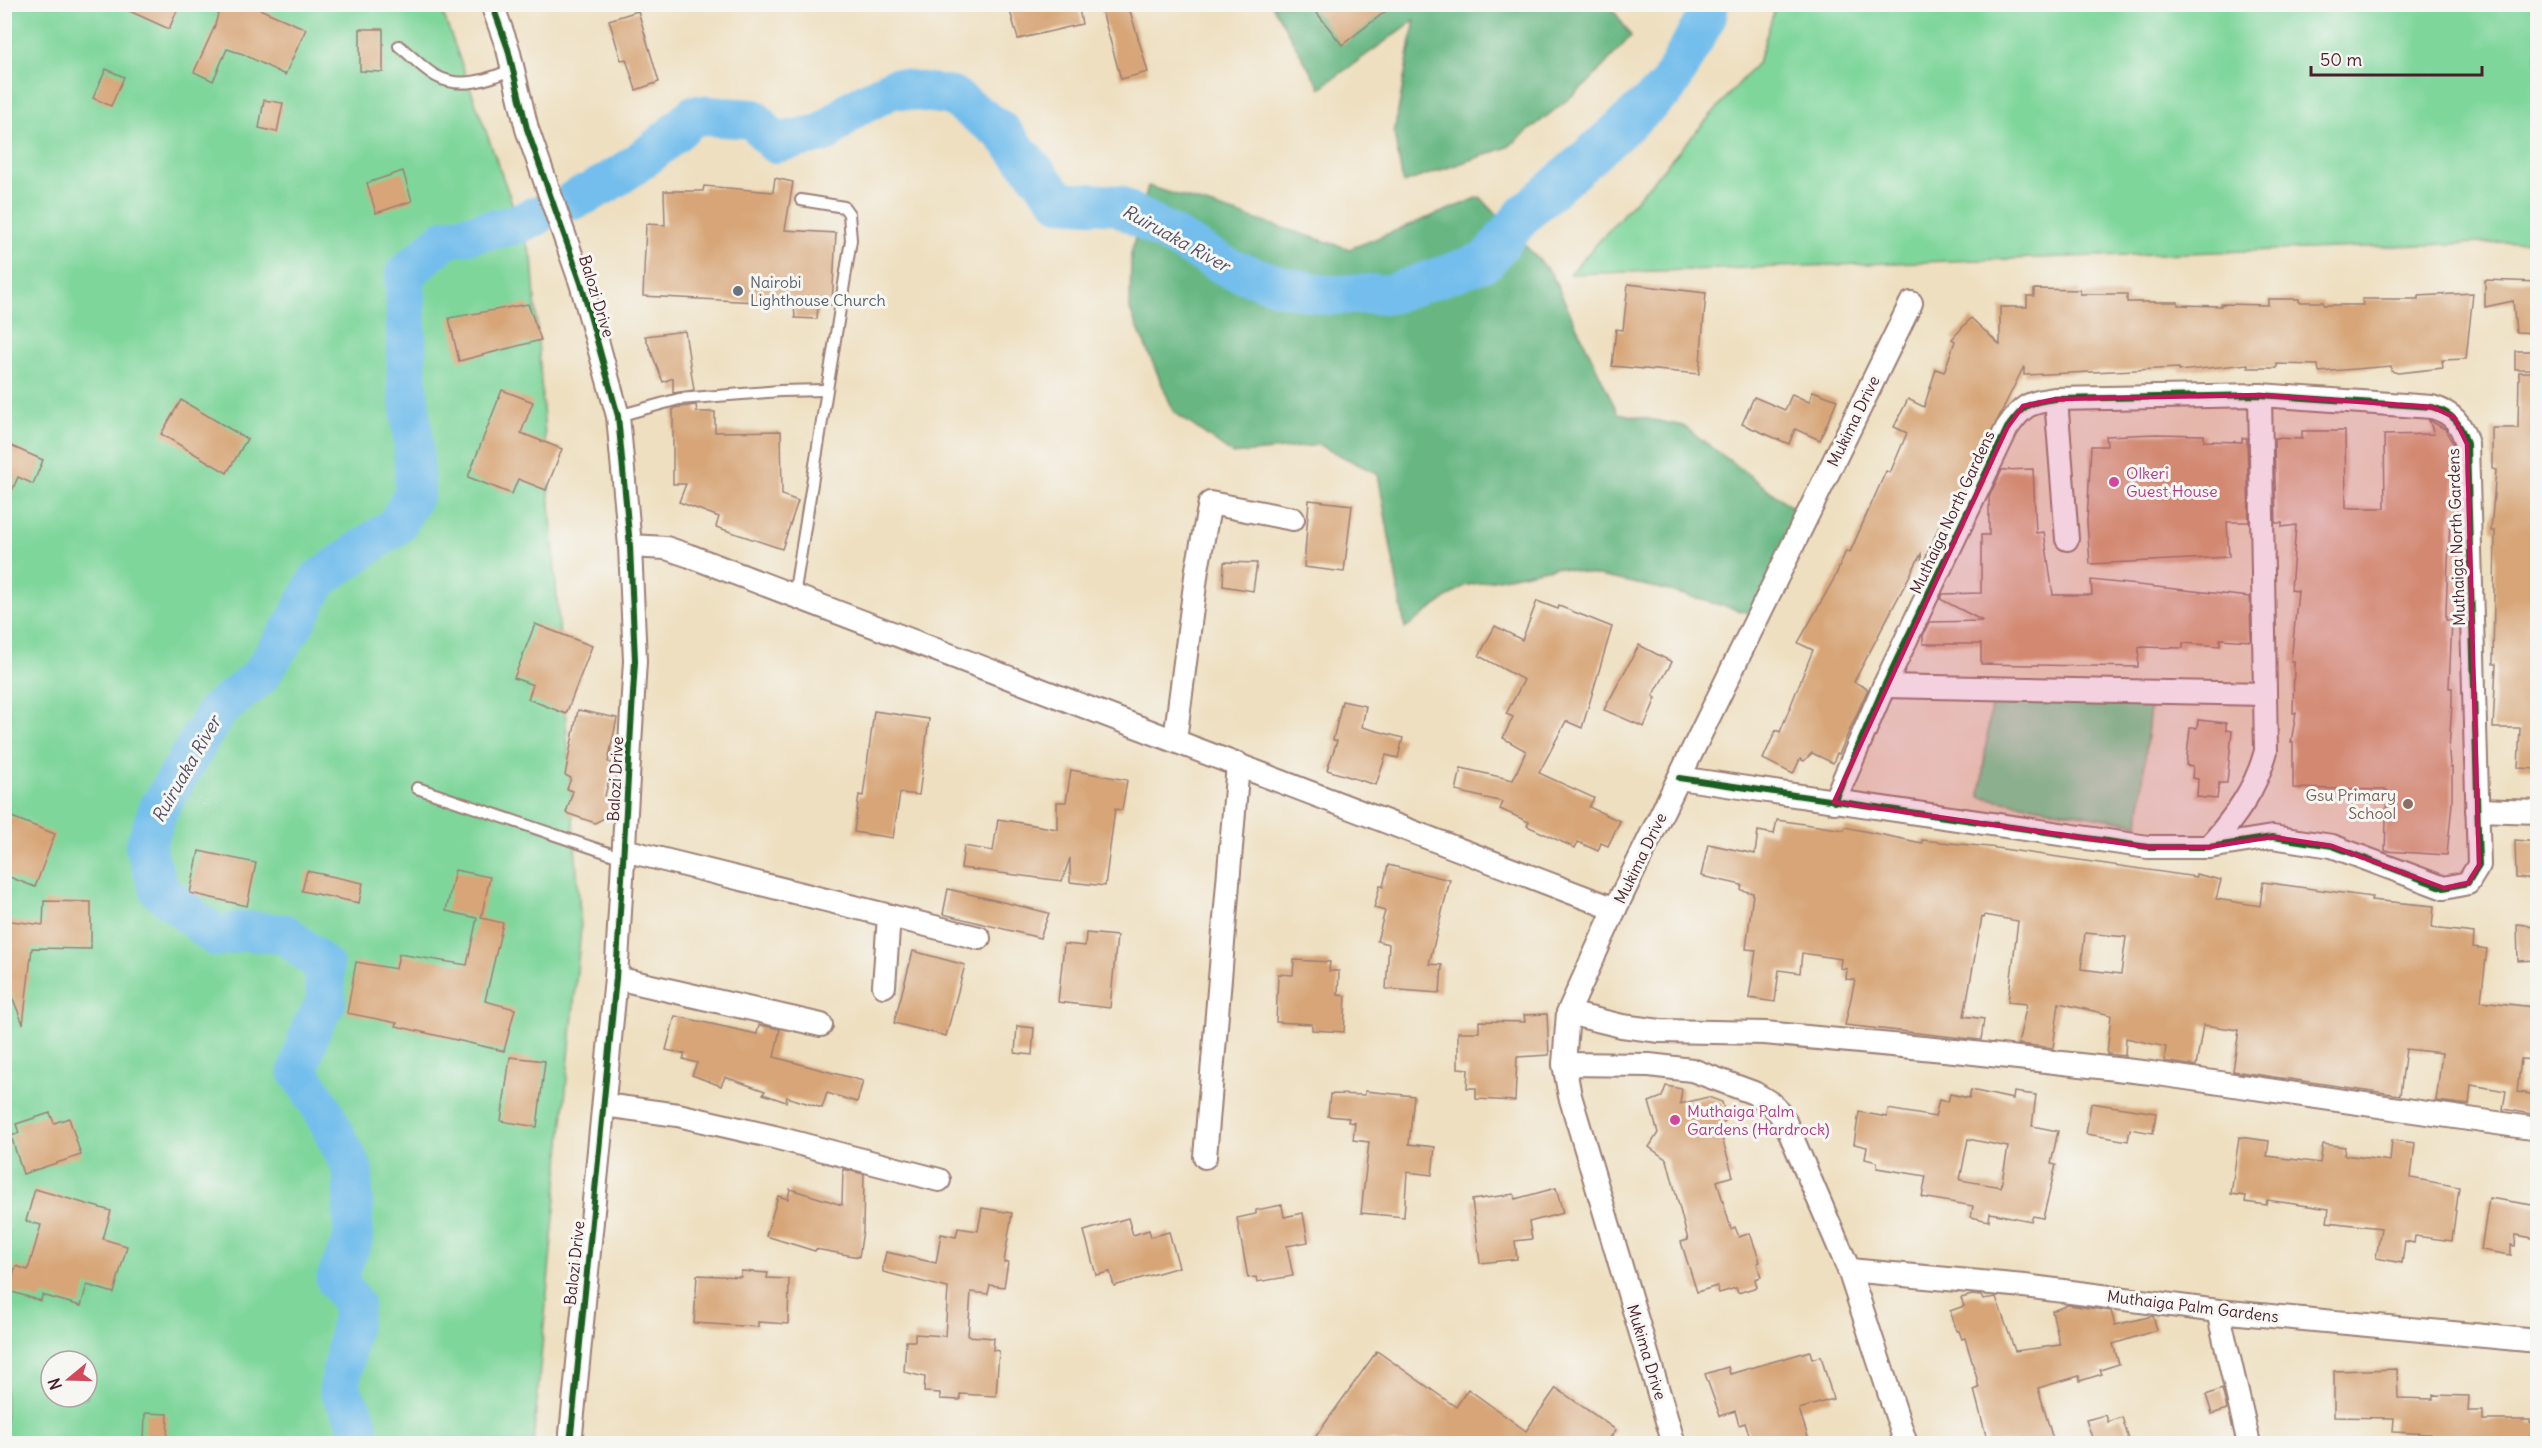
<svg xmlns="http://www.w3.org/2000/svg" width="2542" height="1448" font-family="Delius,sans-serif">
	<rect width="100%" height="100%" fill="#f6f6f2"/>
	<filter id="ink" filterUnits="userSpaceOnUse"><feTurbulence type="fractalNoise" baseFrequency=".0167" numOctaves="2"/><feDisplacementMap in="SourceGraphic" scale="12" xChannelSelector="R" yChannelSelector="G"/><feConvolveMatrix kernelMatrix="1 2 1 2 8 2 1 2 1" color-interpolation-filters="sRGB"/></filter>
	<filter id="wash" filterUnits="userSpaceOnUse"><feTurbulence type="fractalNoise" baseFrequency=".008" numOctaves="4" result="noise"/><feDisplacementMap in="SourceGraphic" scale="24" xChannelSelector="R" yChannelSelector="G"/><feGaussianBlur stdDeviation="1.35" result="paint"/><feColorMatrix in="noise" values="0 0 0 0 0 0 0 0 0 0 0 0 0 0 0 0 0 1.4 0 .05"/><feComposite in="paint" operator="in"/></filter>
	<g filter="url(#wash)">
		<rect width="100%" height="100%" fill="#eedfc0"/>
		<g fill="#7fd69b" stroke="#647a63" stroke-width="1.5" fill-rule="evenodd">
			<path d="M5,5H440L532,258L581,928L533,1443L5,1444ZM51,1361H87V1397H51Z"/>
			<polygon points="1776,5 2537,5 2537,241 1570,274 1758,62"/>
			<polygon points="1993,689 2151,693 2139,824 1980,797"/>
		</g>
		<g fill="#67b783" stroke="#586b57" stroke-width="1.5">
			<polygon points="1272,5 1610,5 1631,36 1587,84 1508,147 1403,183 1394,133 1415,20 1320,88"/>
			<polygon points="1148,186 1350,249 1480,197 1551,273 1618,413 1683,426 1801,514 1757,615 1662,589 1556,567 1464,586 1405,628 1378,474 1319,445 1233,454 1174,412 1130,310 1131,254"/>
		</g>
		<g fill="none" stroke-linecap="round" stroke-linejoin="round">
			<g stroke="#73beec" stroke-width="40">
				<path d="M574,200C619,180 658,150 694,115L753,119L775,143L824,133L853,109L894,88L952,96L1001,131L1060,201L1117,205L1231,269L1282,286L1326,295L1391,294L1486,261L1525,213L1667,88L1707,16L1709,4"/>
				<polyline points="361,1444 356,1418 339,1389 354,1305 336,1280 353,1239 353,1170 320,1105 298,1071 311,1029 326,1003 324,966 285,934 243,931 217,937 160,891 145,847 159,808 216,712 259,677 295,623 318,580 396,526 415,492 413,437 407,380 405,274 445,239 515,225 536,216"/>
			</g>
		</g>
		<g id="blocks">
			<g fill="#d7a577" fill-rule="evenodd">
				<polygon points="114,4 180,4 169,29"/>
				<polygon points="221,4 248,4 306,29 285,75 243,54 227,49 213,81 194,72 214,28"/>
				<polygon points="1008,4 1078,4 1082,24 1018,39"/>
				<polygon points="1100,4 1128,4 1148,72 1121,79"/>
				<polygon points="1310,4 1395,4 1342,45"/>
				<polygon points="638,11 659,82 636,90 626,59 621,60 609,20"/>
				<polygon points="360,29 383,29 383,72 360,71"/>
				<polygon points="106,69 124,77 111,106 93,98"/>
				<polygon points="264,100 283,103 277,132 259,128"/>
				<polygon points="403,171 412,201 376,213 367,183"/>
				<polygon points="775,178 793,182 785,230 836,233 832,305 818,305 817,319 795,318 794,304 643,296 646,224 665,225 664,191 703,191 704,186 773,192"/>
				<polygon points="2485,280 2538,282 2538,333 2516,332 2513,301 2485,307"/>
				<polygon points="1628,284 1706,293 1699,374 1612,366 1616,329 1623,330"/>
				<polygon points="2034,289 2080,290 2080,294 2127,294 2127,302 2178,302 2178,305 2221,306 2221,304 2268,305 2268,299 2299,299 2299,302 2323,302 2324,305 2363,305 2362,299 2418,299 2418,296 2473,293 2466,359 2442,360 2443,368 2398,373 2391,371 2391,366 2319,372 2318,365 2277,364 2277,368 2248,368 2248,364 2179,371 2179,368 2024,375 2024,366 1939,539 1939,526 1922,566 1921,554 1854,682 1868,689 1839,754 1837,753 1833,763 1812,753 1804,761 1800,759 1793,774 1763,759 1776,730 1780,732 1813,650 1798,643 1835,577 1846,551 1850,552 1886,471 1890,473 1907,433 1894,427 1908,399 1924,407 1936,369 1944,372 1955,341 1952,339 1971,318 2000,345 2000,307 2027,307 2027,296 2034,296"/>
				<polygon points="528,304 541,340 459,361 449,318"/>
				<polygon points="685,331 694,390 673,393 673,378 663,382 645,336"/>
				<rect x="2515" y="351" width="18" height="18"/>
				<polygon points="2519,372 2538,372 2538,769 2518,768 2520,728 2493,728 2496,664 2493,664 2495,531 2491,531 2496,470 2492,469 2492,428 2518,428"/>
				<polygon points="502,390 533,402 521,433 562,449 546,490 518,479 512,494 468,477"/>
				<polygon points="1813,391 1837,400 1820,440 1795,429 1789,444 1742,424 1754,397 1785,410 1792,394 1809,402"/>
				<polygon points="181,400 247,439 227,473 161,434"/>
				<polygon points="696,405 697,412 715,412 715,432 781,431 782,495 798,501 782,549 716,527 719,517 679,502 686,484 673,484 673,408"/>
				<polygon points="2429,420 2445,429 2454,446 2453,517 2450,517 2446,610 2446,620 2452,620 2449,688 2452,688 2452,703 2449,751 2450,767 2452,767 2452,803 2447,855 2385,851 2387,790 2293,788 2293,742 2291,742 2296,713 2293,713 2294,662 2291,662 2298,591 2291,590 2296,525 2282,527 2282,523 2276,523 2274,438 2302,439 2302,431 2345,431 2346,508 2385,508 2384,435 2434,434"/>
				<polygon points="2156,434 2204,435 2204,441 2242,442 2242,438 2247,438 2249,522 2227,522 2229,557 2090,564 2087,522 2091,446 2107,446 2106,436"/>
				<polygon points="4,443 43,460 33,484 18,477 4,509"/>
				<polygon points="2033,469 2036,533 2044,532 2053,595 2092,595 2091,580 2250,597 2251,641 2220,639 2220,646 2183,643 2183,648 2139,647 2138,667 1981,664 1981,644 1923,644 1923,636 1929,622 1983,621 1940,599 1943,594 1981,593 1981,535 1989,535 1989,497 2002,470"/>
				<polygon points="1309,500 1352,505 1344,572 1304,567"/>
				<polygon points="1224,562 1257,563 1253,591 1223,586"/>
				<polygon points="1537,601 1558,609 1559,606 1612,627 1582,728 1566,721 1539,773 1594,798 1589,807 1620,821 1608,846 1601,843 1598,851 1578,842 1575,848 1527,826 1529,822 1500,809 1503,802 1456,791 1461,768 1513,780 1526,751 1503,738 1513,717 1506,714 1524,680 1479,656 1495,626 1522,640"/>
				<polygon points="535,624 592,646 566,714 528,699 533,685 514,678"/>
				<polygon points="1639,645 1672,662 1653,696 1656,698 1644,727 1604,710"/>
				<polygon points="1342,701 1366,706 1362,727 1403,738 1398,758 1386,755 1376,785 1327,770 1337,741 1333,740"/>
				<polygon points="578,710 617,718 608,762 613,763 605,796 612,814 595,823 566,813 573,791 567,789 571,778 565,775"/>
				<polygon points="874,711 929,719 919,795 900,793 893,838 854,832 859,795 863,796"/>
				<polygon points="2198,720 2226,723 2226,730 2232,731 2227,783 2219,783 2217,799 2197,797 2198,779 2192,778 2193,766 2186,765 2190,728 2197,728"/>
				<polygon points="1071,770 1127,780 1122,810 1115,809 1105,886 1070,882 1070,858 1062,881 961,868 964,846 993,851 998,819 1057,829 1057,802 1066,802"/>
				<polygon points="4,814 55,834 35,887 4,875"/>
				<path d="M1777,820L1844,830L1845,827L1922,843V840L1989,847L2196,877V874L2221,880L2216,899L2260,906L2263,882L2372,897L2371,900L2434,906L2432,928L2474,933L2473,947L2487,949L2481,1001L2533,1007L2532,1020L2538,1021V1060L2521,1059L2517,1092L2538,1095V1115L2503,1109L2506,1091L2471,1085L2469,1105L2436,1101L2442,1053L2406,1049L2400,1095L2233,1071L2239,1030L2203,1025L2196,1066L2164,1061L2166,1047L2126,1038L2125,1056L2107,1054L2111,1015L2059,1003L2053,1048L2018,1044L2027,1004L2008,1002L2018,921L1985,915L1984,918L1982,917L1964,1016L1984,1019L1981,1040L1845,1025L1855,980L1846,979L1847,969L1840,968L1841,959L1802,953L1800,973L1779,970L1775,1002L1749,998L1756,950L1746,949L1753,893L1741,890L1742,885L1701,876L1708,844L1755,854L1758,831L1774,834ZM2085,933L2126,937L2121,974L2081,969Z"/>
				<polygon points="2515,840 2538,842 2538,880 2516,878"/>
				<polygon points="199,851 256,863 247,906 190,893"/>
				<polygon points="1388,865 1450,880 1429,964 1442,965 1440,993 1386,989 1389,944 1377,941 1385,911 1374,908 1380,885 1383,887"/>
				<polygon points="455,870 490,877 481,918 503,923 485,1001 515,1009 504,1051 396,1026 397,1023 347,1013 356,962 396,969 399,954 467,965 477,918 446,911"/>
				<polygon points="307,871 363,883 359,903 302,891"/>
				<polygon points="948,889 1049,913 1040,938 943,914"/>
				<polygon points="44,901 91,902 91,949 32,948 23,1024 4,976 4,920 43,925"/>
				<polygon points="2517,924 2535,926 2537,960 2518,961"/>
				<polygon points="1086,933 1117,936 1110,1008 1058,1002 1064,944 1085,946"/>
				<polygon points="913,951 965,965 946,1036 894,1023"/>
				<polygon points="1294,960 1330,962 1329,971 1339,971 1338,995 1346,996 1344,1032 1312,1030 1312,1024 1276,1022 1278,974 1293,975"/>
				<polygon points="1547,1014 1549,1055 1517,1057 1515,1101 1476,1099 1476,1088 1467,1088 1468,1069 1458,1068 1458,1032 1479,1032 1479,1021 1525,1022 1524,1015"/>
				<polygon points="675,1016 757,1034 759,1025 780,1029 774,1057 863,1081 857,1102 827,1093 822,1108 787,1097 786,1102 763,1094 765,1091 725,1077 721,1086 692,1075 697,1063 683,1059 685,1054 666,1050"/>
				<polygon points="1017,1026 1034,1028 1032,1055 1015,1053"/>
				<polygon points="510,1057 545,1061 537,1127 501,1121"/>
				<polygon points="1666,1086 1682,1089 1680,1104 1708,1097 1722,1102 1727,1119 1716,1130 1723,1141 1733,1176 1717,1181 1731,1229 1735,1227 1739,1237 1750,1233 1760,1262 1757,1263 1761,1277 1755,1279 1757,1287 1738,1293 1736,1288 1719,1293 1717,1286 1697,1292 1681,1242 1688,1240 1667,1160 1649,1147 1658,1133 1649,1102 1662,1097"/>
				<path d="M1971,1090L2013,1099L2014,1092L2036,1095L2032,1126L2058,1131L2051,1164L2056,1165L2043,1218L2033,1216L2031,1221L1990,1213L1989,1221L1971,1217L1973,1206L1922,1197L1926,1176L1877,1168V1162L1865,1159L1867,1147L1854,1144L1859,1112L1887,1117L1888,1109L1935,1117L1939,1100L1948,1102L1950,1094L1969,1098ZM1968,1139L2008,1147L2001,1187L1960,1180Z"/>
				<polygon points="1365,1091 1414,1096 1409,1144 1435,1147 1432,1175 1407,1172 1404,1217 1361,1213 1369,1142 1353,1140 1355,1123 1348,1122 1349,1118 1328,1116 1330,1094 1365,1095"/>
				<polygon points="2091,1103 2156,1113 2153,1133 2130,1129 2128,1141 2086,1134"/>
				<polygon points="50,1113 54,1123 69,1118 81,1155 23,1174 11,1136 19,1133 16,1124"/>
				<polygon points="2239,1137 2269,1141 2267,1156 2320,1163 2323,1144 2345,1147 2344,1155 2390,1161 2392,1140 2415,1143 2411,1178 2459,1187 2452,1241 2415,1236 2414,1243 2405,1241 2402,1263 2376,1258 2381,1228 2327,1222 2329,1209 2267,1200 2266,1205 2245,1202 2246,1196 2231,1194"/>
				<polygon points="843,1169 864,1174 863,1230 859,1257 816,1249 815,1251 766,1236 778,1196 788,1199 790,1189 842,1205"/>
				<polygon points="1556,1188 1563,1213 1529,1222 1532,1239 1515,1241 1517,1259 1480,1263 1472,1200 1514,1194 1515,1199"/>
				<polygon points="35,1189 111,1211 103,1239 127,1246 114,1293 87,1285 81,1306 42,1295 41,1301 9,1291 16,1266 28,1270 41,1225 26,1221"/>
				<polygon points="2489,1198 2538,1206 2538,1239 2516,1235 2515,1246 2511,1245 2511,1255 2481,1250"/>
				<polygon points="1282,1205 1284,1217 1303,1213 1308,1242 1287,1246 1293,1276 1257,1282 1256,1277 1248,1278 1237,1218 1256,1214 1256,1210"/>
				<polygon points="982,1208 1012,1213 1004,1262 1008,1262 1004,1287 990,1285 988,1294 971,1292 968,1336 994,1338 993,1350 999,1351 996,1396 960,1394 960,1400 940,1399 940,1393 924,1392 925,1377 904,1372 906,1341 915,1341 915,1334 945,1336 948,1288 883,1272 883,1265 886,1252 936,1263 941,1234 956,1237 958,1228 978,1231"/>
				<polygon points="1128,1218 1133,1235 1149,1230 1151,1237 1169,1232 1179,1267 1114,1286 1110,1272 1096,1275 1084,1231"/>
				<polygon points="741,1271 768,1273 767,1278 789,1279 788,1324 758,1322 758,1327 694,1323 697,1275 741,1277"/>
				<polygon points="1972,1295 1981,1296 1983,1299 1996,1297 2015,1351 2060,1345 2052,1311 2068,1305 2111,1311 2115,1325 2153,1316 2157,1330 2113,1344 2119,1364 2100,1370 2102,1374 2080,1381 2079,1376 2038,1388 2054,1443 1988,1443 1974,1390 1979,1388 1976,1375 1965,1338 1962,1339 1959,1331 1957,1331 1950,1311 1964,1306 1961,1298"/>
				<polygon points="1377,1351 1456,1407 1468,1389 1526,1431 1556,1388 1616,1430 1606,1443 1311,1443"/>
				<polygon points="1810,1351 1812,1359 1821,1356 1833,1399 1799,1409 1808,1437 1803,1439 1804,1443 1752,1443 1745,1423 1739,1425 1735,1411 1720,1416 1705,1374 1728,1367 1730,1374"/>
				<polygon points="2397,1369 2398,1398 2433,1399 2433,1395 2469,1396 2468,1411 2483,1411 2483,1420 2530,1420 2530,1423 2538,1423 2538,1443 2444,1443 2444,1440 2431,1441 2430,1434 2393,1432 2394,1418 2334,1417 2334,1371"/>
				<polygon points="2222,1389 2227,1409 2212,1414 2206,1395"/>
				<polygon points="145,1413 168,1414 167,1442 144,1442"/>
				<polygon points="2106,1415 2108,1422 2122,1417 2130,1443 2094,1443 2086,1420"/>
			</g>
		</g>
	</g>
	<g filter="url(#ink)">
		<use href="#blocks" fill-opacity="0" stroke="#9c7f76" stroke-width="1.5"/>
		<g fill="none" stroke-linecap="round" stroke-linejoin="round">
			<g stroke="#9c7f76" stroke-width="14">
				<g id="lane">
					<path d="M399,46C411,55 423,69 436,76C461,90 490,79 513,69"/>
					<polyline points="618,416 679,399 780,391 826,390"/>
					<polyline points="794,596 851,240 849,214 844,207 801,200"/>
					<polyline points="417,788 623,858"/>
				</g>
			</g>
			<g stroke="#9c7f76" stroke-width="26">
				<g id="street">
					<polyline points="492,4 508,49 527,129 581,283 618,416 630,546 635,661 616,978 570,1444"/>
					<polyline points="2056,399 2067,539"/>
					<polyline points="630,546 666,548 690,556 1615,909"/>
					<polyline points="1884,686 2265,694"/>
					<polyline points="1175,740 1197,569 1210,503 1293,519"/>
					<path d="M1679,778L2148,847H2209L2272,837L2332,846L2444,888L2468,883L2479,865L2467,444C2461,423 2453,413 2432,407L2260,395L2056,399C2029,402 2023,405 2007,428L1884,686L1834,802"/>
					<polyline points="2477,810 2538,812"/>
					<path d="M2209,847C2235,817 2256,789 2266,751L2260,395"/>
					<polyline points="624,850 979,938"/>
					<polyline points="616,978 821,1025"/>
					<polyline points="884,986 889,916"/>
					<polyline points="1568,1013 1622,1026 1660,1031 1765,1033 1965,1052 2151,1073 2538,1129"/>
					<polyline points="1564,1064 1649,1065 1692,1070 1754,1093 1772,1104 1784,1119 1849,1270 1906,1444"/>
					<polyline points="604,1105 678,1115 774,1137 939,1180"/>
					<polyline points="1205,1157 1238,764"/>
					<polyline points="1849,1270 2024,1286 2218,1311 2538,1341"/>
					<polyline points="2218,1311 2249,1444"/>
					<polyline points="1674,1444 1570,1096 1564,1064 1568,1013 1615,909 1911,303"/>
				</g>
			</g>
			<use href="#lane" stroke="#fff" stroke-width="10"/>
			<use href="#street" stroke="#fff" stroke-width="22"/>
			<g stroke="#f6f6f2" stroke-width="10">
				<g id="cycleway">
					<polyline points="492,4 508,49 527,129 581,283 618,416 630,546 635,661 616,978 570,1444"/>
					<path d="M1679,778L2148,847H2209L2272,837L2332,846L2444,888L2468,883L2479,865L2467,444C2461,423 2453,413 2432,407L2260,395L2056,399C2029,402 2023,405 2007,428L1884,686L1834,802"/>
				</g>
			</g>
			<use href="#cycleway" stroke="#1b5e20" stroke-width="6"/>
		</g>
	</g>
	<path fill="#c2185b" fill-opacity="0.2" stroke="#c2185b" stroke-width="4.5" stroke-linejoin="round" d="M2260,395L2432,407L2454,417L2467,444L2479,865L2468,883L2444,888L2332,846L2272,837L2209,847H2148L1834,802L2007,428L2023,406L2056,399Z"/>
	<circle fill="#6b7280" stroke="#f6f6f2" stroke-width="2" cx="738" cy="291" r="6"/>
	<g fill="#d1479c" stroke="#f6f6f2" stroke-width="2">
		<circle cx="2114" cy="482" r="6"/>
		<circle cx="1675" cy="1120" r="6"/>
	</g>
	<circle fill="#8d6e63" stroke="#f6f6f2" stroke-width="2" cx="2408" cy="804" r="6"/>
	<g text-anchor="middle" dominant-baseline="central" stroke-width="6" stroke-linejoin="round" paint-order="stroke">
		<g font-size="16" fill="#5b616d" stroke="#f6f6f2" text-anchor="start">
			<text x="750" y="282">Nairobi<tspan x="750" dy="18">Lighthouse Church</tspan></text>
		</g>
		<g font-size="16" fill="#4a1f2b" stroke="#f6f6f2">
			<text transform="translate(597 296) rotate(73)">Balozi Drive</text>
			<text transform="translate(1853 421) rotate(-64)">Mukima Drive</text>
			<text transform="translate(1952 512) rotate(-65)">Muthaiga North Gardens</text>
			<text transform="translate(2456 537) rotate(-92)">Muthaiga North Gardens</text>
			<text transform="translate(615 779) rotate(-87)">Balozi Drive</text>
			<text transform="translate(1640 858) rotate(-64)">Mukima Drive</text>
			<text transform="translate(574 1263) rotate(-84)">Balozi Drive</text>
			<text transform="translate(2193 1306) rotate(7)">Muthaiga Palm Gardens</text>
			<text transform="translate(1647 1352) rotate(73)">Mukima Drive</text>
		</g>
		<g font-size="16" fill="#b23c85" stroke="#f6f6f2" text-anchor="start">
			<text x="2126" y="473">Olkeri<tspan x="2126" dy="18">Guest House</tspan></text>
			<text x="1687" y="1111">Muthaiga Palm<tspan x="1687" dy="18">Gardens (Hardrock)</tspan></text>
		</g>
		<g font-size="16" fill="#785e54" stroke="#f6f6f2" text-anchor="end">
			<text x="2396" y="795">Gsu Primary<tspan x="2396" dy="18">School</tspan></text>
		</g>
		<g font-size="18" font-style="italic" fill="#564f65" stroke="#f6f6f2">
			<text transform="translate(1176 238) rotate(29)">Ruiruaka River</text>
			<text transform="translate(186 769) rotate(-60)">Ruiruaka River</text>
		</g>
	</g>
	<rect width="2542" height="1448" fill="none" stroke="#f6f6f2" stroke-width="24"/>
	<g transform="translate(69 1379) rotate(251)"><circle r="28" fill="#f6f6f2" stroke="#b1a0a2" stroke-width="1.5"/>
	<path d="M0-4.5L10 22L0 15L-10 22Z" fill="#d1495b"/>
	<text y="-9" font-size="16" font-weight="bold" text-anchor="middle" fill="#4a1f2b">N</text>
	</g>
	<path d="M2311 66v9h171v-9" fill="none" stroke="#4a1f2b" stroke-width="3"/>
	<text x="2320" y="66" font-size="18" fill="#4a1f2b" stroke="#f6f6f2" stroke-width="4.5" paint-order="stroke">50 m</text>
</svg>
